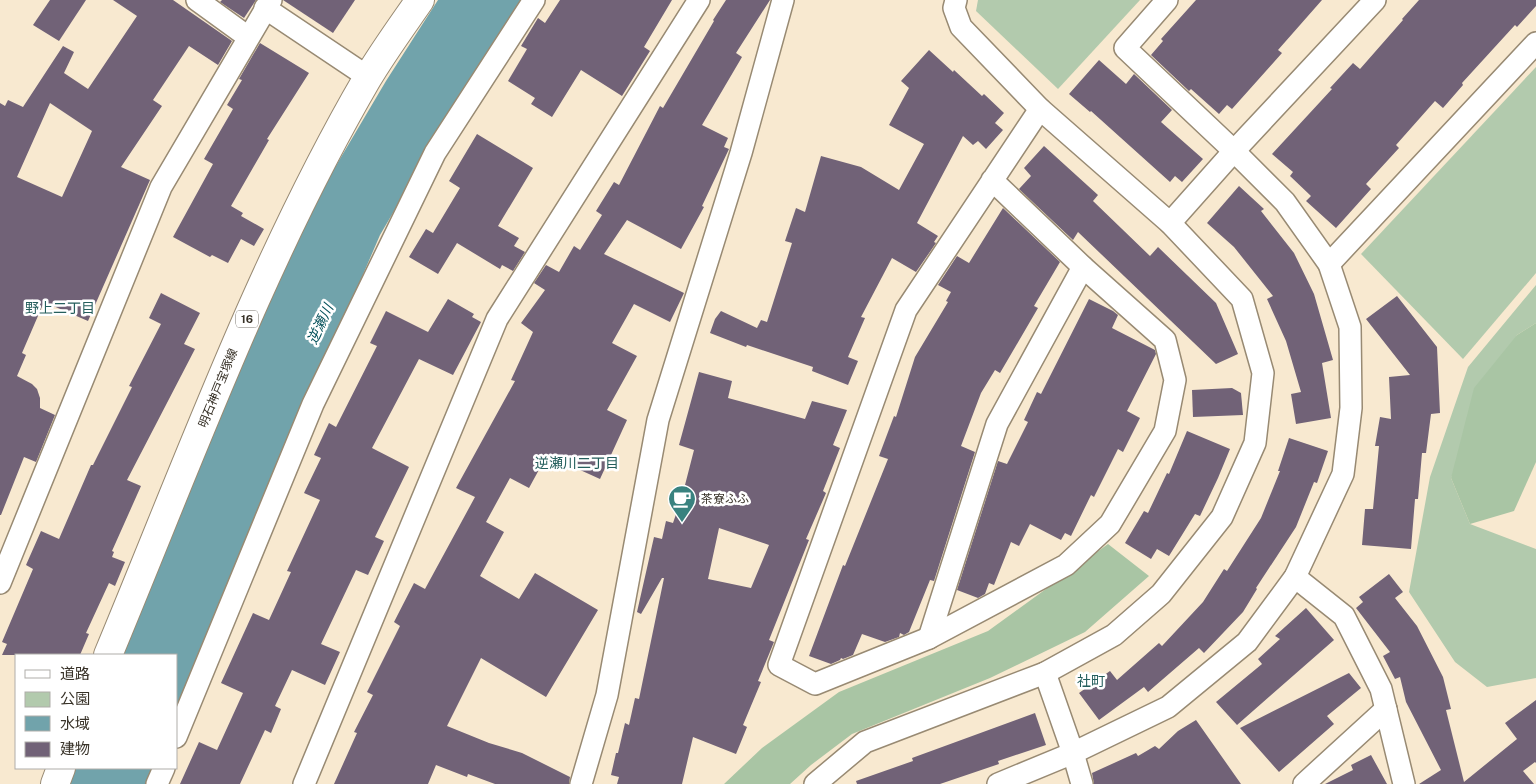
<svg xmlns="http://www.w3.org/2000/svg" width="1536" height="784" font-family="'Public Sans','Noto Sans JP',sans-serif">
	<rect width="100%" height="100%" fill="#f8e9d0"/>
	<g fill="#b2caad">
		<polygon points="978,0 1140,0 1058,89 976,11"/>
		<polygon points="1536,67 1536,273 1463,359 1361,254"/>
		<polygon points="1536,285 1536,323 1517,335 1451,478 1470,524 1536,549 1536,678 1487,687 1455,662 1409,592 1430,477 1468,367"/>
	</g>
	<g fill="#a9c5a4">
		<polygon points="1536,323 1536,462 1514,511 1470,524 1451,478 1474,388 1517,335"/>
		<polygon points="1108,544 1149,576 1085,632 990,678 852,734 811,765 790,784 724,784 762,748 839,692 988,631"/>
	</g>
	<g fill="#71a3ab">
		<polygon points="438,0 525,0 456,105 380,235 176,709 176,655 121,655 245,352 318,196 386,81"/>
		<polygon points="75,768 152,768 145,784 68,784"/>
	</g>
	<g fill="#716277" fill-rule="evenodd">
		<polygon points="50,0 86,0 59,41 33,25"/>
		<path d="M113,0H173L232,41L218,65L189,46L153,100L162,106L121,167L150,180L88,321L44,302L22,353L26,355L17,376L32,384L37,389L40,398V408L55,415L36,462L24,457L1,515H0V103L5,106L8,100L23,107L63,46L74,52L64,73L88,89L137,16ZM50,103L92,131L62,197L17,177Z"/>
		<polygon points="222,0 256,0 244,18 220,2"/>
		<polygon points="283,0 355,0 333,33"/>
		<polygon points="560,0 672,0 644,47 650,51 622,96 581,70 552,117 531,104 535,98 508,81 527,49 521,46 538,18 545,23"/>
		<polygon points="726,0 770,0 736,53 742,57 702,125 728,138 724,147 729,149 702,206 704,207 681,249 627,220 604,254 684,293 670,322 634,304 612,343 637,356 607,410 627,420 600,479 547,455 529,488 510,478 486,522 504,532 480,576 519,599 535,573 598,610 546,697 481,658 447,726 489,743 522,753 570,777 569,784 495,784 468,774 467,777 436,765 428,784 334,784 357,733 354,732 373,695 367,692 400,626 394,622 414,583 425,589 475,497 456,488 515,381 511,380 533,332 521,323 545,290 534,283 546,265 559,272 574,246 580,250 602,215 596,211 614,182 619,185 660,106 663,108 714,21 713,20"/>
		<polygon points="1196,0 1322,0 1278,50 1282,53 1232,109 1227,105 1219,114 1191,89 1189,91 1151,55 1163,41 1161,39"/>
		<polygon points="1419,0 1536,0 1536,6 1517,27 1515,25 1462,83 1463,85 1443,108 1435,101 1396,145 1399,148 1366,184 1371,189 1336,228 1306,201 1311,196 1290,176 1293,172 1272,154 1332,89 1330,88 1353,63 1360,69 1403,20 1402,19"/>
		<polygon points="260,43 309,73 267,139 269,140 231,206 243,213 241,216 264,229 254,246 241,239 228,263 212,255 210,257 173,237 213,164 204,159 233,109 227,105 242,80 239,79"/>
		<polygon points="929,50 953,72 954,70 982,96 984,94 1004,113 995,123 1003,130 986,149 978,141 973,145 963,136 917,223 938,236 934,242 936,243 916,272 892,258 861,317 865,318 848,357 858,361 848,385 812,371 813,367 747,345 746,347 710,333 715,319 721,311 757,328 761,320 767,322 792,243 785,241 796,208 805,212 821,156 861,167 899,190 924,144 889,125 909,88 901,81"/>
		<polygon points="1099,60 1126,84 1134,74 1172,110 1161,122 1203,159 1182,182 1175,176 1170,182 1091,111 1090,112 1069,94"/>
		<polygon points="477,134 533,168 498,226 519,238 514,246 525,252 513,271 502,265 500,269 457,243 438,274 409,257 426,229 433,233 460,188 449,181"/>
		<polygon points="1044,146 1098,195 1093,201 1150,256 1158,247 1216,303 1238,354 1216,364 1078,232 1073,240 1019,189 1031,176 1024,168"/>
		<polygon points="1239,186 1264,209 1261,211 1294,253 1314,294 1333,360 1322,363 1331,418 1296,424 1291,394 1301,392 1286,341 1267,299 1273,296 1234,247 1207,223"/>
		<polygon points="1003,208 1060,262 1034,306 1038,308 1000,373 995,370 981,393 961,446 975,452 934,581 930,580 909,632 904,635 900,633 899,637 885,642 862,634 853,655 843,659 841,658 840,660 831,664 809,656 843,565 845,566 888,459 879,456 894,416 896,417 915,357 948,302 946,301 951,292 938,285 957,256 969,263"/>
		<polygon points="161,293 200,313 184,344 195,349 127,480 141,486 112,551 114,552 112,557 125,562 115,586 109,583 86,633 89,634 80,655 2,655 7,644 2,642 33,569 26,565 41,531 59,539 91,465 93,465 132,387 129,386 161,324 149,318"/>
		<polygon points="1397,296 1437,347 1440,413 1431,414 1426,453 1422,453 1418,499 1415,499 1411,549 1362,545 1365,509 1373,509 1379,446 1375,446 1380,417 1391,419 1389,377 1410,375 1366,319"/>
		<polygon points="448,299 474,314 472,317 481,322 453,375 419,359 372,448 409,467 375,537 384,541 368,575 356,570 321,644 340,652 325,685 292,670 275,706 281,709 271,733 265,730 240,784 180,784 199,742 217,750 243,693 221,683 253,613 269,620 291,572 287,571 320,500 304,493 321,458 314,455 329,423 336,427 377,346 370,343 386,311 428,332"/>
		<polygon points="1089,299 1113,311 1118,315 1112,328 1155,350 1156,354 1127,411 1140,418 1123,452 1118,449 1094,497 1091,495 1071,536 1065,533 1061,540 1030,524 1019,546 1011,542 994,585 989,583 985,594 978,598 957,590 998,461 1007,464 1028,422 1024,420 1037,392 1041,394"/>
		<path d="M699,372L732,381L728,398L805,419L812,401L847,410L833,445L840,448L823,491L826,493L806,539L809,540L769,640L774,642L758,681L761,682L743,725L747,727L736,754L693,737L682,784H617L619,777L611,775L616,753H618L625,723L629,725L635,698L639,699L664,578H662L641,614L637,612L654,537L662,539L666,521L673,523L686,485H685L694,450L679,445ZM719,528L769,545L751,588L708,579Z"/>
		<polygon points="1232,388 1241,393 1243,415 1193,417 1192,390"/>
		<polygon points="1187,431 1230,449 1218,478 1200,516 1195,514 1169,556 1157,549 1151,559 1125,543 1144,511 1148,513 1167,473 1169,474"/>
		<polygon points="1289,438 1328,451 1317,483 1314,482 1296,527 1256,588 1257,589 1243,612 1204,653 1199,648 1148,692 1144,687 1099,720 1079,693 1110,671 1117,680 1159,643 1162,646 1203,602 1224,569 1227,571 1261,518 1280,471 1278,471"/>
		<polygon points="1389,574 1403,592 1395,598 1417,626 1443,677 1451,709 1446,710 1464,782 1517,739 1505,723 1536,700 1536,763 1535,762 1523,771 1534,784 1419,784 1441,770 1406,702 1400,677 1395,679 1383,656 1390,652 1356,608 1363,602 1359,597"/>
		<polygon points="1306,608 1334,640 1237,725 1216,702 1262,664 1258,659 1280,639 1275,636"/>
		<polygon points="1349,673 1361,688 1327,716 1334,724 1279,772 1240,728"/>
		<polygon points="1035,713 1046,745 998,761 999,764 940,784 857,784 856,781 913,761 912,758"/>
		<polygon points="1196,720 1241,784 1094,784 1092,773 1136,753 1138,756 1155,746 1159,749 1178,731"/>
		<polygon points="1371,755 1387,784 1325,784 1353,770 1351,765"/>
	</g>
	<g fill="none" stroke-linecap="round" stroke-linejoin="round">
		<g stroke="#988a73" stroke-width="24">
			<g id="street">
				<polyline points="197,0 248,37"/>
				<polyline points="265,8 368,77"/>
				<polyline points="992,180 1083,267 1165,340 1175,380 1165,431 1110,524 1066,565 929,638 815,684 779,665 906,310 1040,109"/>
				<polyline points="1170,223 1234,151 1375,0"/>
				<polyline points="1329,264 1536,43"/>
				<polyline points="1295,577 1344,616 1381,689 1404,784"/>
				<polyline points="0,583 161,187 271,0"/>
				<polyline points="929,638 997,424 1083,267"/>
				<polyline points="1045,673 1073,753 1082,784"/>
				<polyline points="176,737 313,404 435,153 534,0"/>
				<polyline points="157,784 164,768"/>
				<polyline points="304,784 497,319 699,0"/>
				<polyline points="581,784 607,695 658,420 741,153 783,0"/>
				<polyline points="815,784 865,742 1045,673 1114,635 1161,594 1222,517 1255,443 1263,373 1242,299 1170,223 1040,109 961,27 954,8 956,0"/>
				<polyline points="998,784 1073,753 1168,707 1247,642 1295,577 1343,474 1351,408 1350,327 1329,264 1285,202 1234,151 1125,48 1167,0"/>
				<polyline points="1304,784 1386,709"/>
			</g>
		</g>
		<g stroke="#988a73" stroke-width="30">
			<g id="primary">
				<path d="M108,655C189,461 261,261 367,79C383,52 402,26 420,0"/>
				<polyline points="55,784 61,768"/>
			</g>
		</g>
		<use href="#street" stroke="#fff" stroke-width="21"/>
		<use href="#primary" stroke="#fff" stroke-width="28"/>
	</g>
	<defs>
		<g id="cafe-pin" transform="scale(1.4375)"><path d="M0 17L-7.5 6A9.5 9.5 0 1 1 7.5 6Z" fill="#39827f" stroke="#fff"/><path d="M-5.5-4.5H6V0H3Q3 3.5 0 3.5H-2.5Q-5.5 3.5-5.5 0ZM3-3.2v2h1.7v-2ZM-6 4.5H4V6H-6Z" fill="#fff"/></g>
	</defs>
	<g fill-rule="evenodd">
		<use href="#cafe-pin" x="682" y="499"/>
	</g>
	<g text-anchor="middle" dominant-baseline="central" stroke-width="5" stroke-linejoin="round" paint-order="stroke">
		<rect fill="#fff" stroke="#747068" stroke-width="1" x="236" y="310.5" width="22" height="17" rx="4"/>
		<g font-size="11" font-weight="bold" fill="#383228">
			<text x="247" y="319">16</text>
		</g>
		<g font-size="12" fill="#383228" stroke="#fff">
			<text transform="translate(218 388) rotate(-68)">明石神戸宝塚線</text>
		</g>
		<g font-size="12" fill="#383228" stroke="#fff" text-anchor="start">
			<text x="701" y="499">茶寮ふふ</text>
		</g>
		<g font-size="14" fill="#255f5d" stroke="#fff">
			<text x="60" y="308">野上二丁目</text>
			<text x="577" y="463">逆瀬川二丁目</text>
			<text x="1091" y="681">社町</text>
		</g>
		<g font-size="14" font-style="italic" fill="#05515b" stroke="#fff">
			<text transform="translate(320 324) rotate(-65)">逆瀬川</text>
		</g>
	</g>
	<rect x="15" y="654" width="162" height="115" fill="#ffffff" stroke="#afada9"/>
	<rect x="25" y="670" width="25" height="8" fill="#ffffff" stroke="#afada9"/>
	<text x="60" y="679" font-size="15" fill="#383228">道路</text>
	<rect x="25" y="692" width="25" height="15" fill="#b2caad" stroke="#afada9"/>
	<text x="60" y="704" font-size="15" fill="#383228">公園</text>
	<rect x="25" y="716" width="25" height="15" fill="#71a3ab" stroke="#afada9"/>
	<text x="60" y="729" font-size="15" fill="#383228">水域</text>
	<rect x="25" y="742" width="25" height="15" fill="#716277" stroke="#afada9"/>
	<text x="60" y="754" font-size="15" fill="#383228">建物</text>
</svg>
